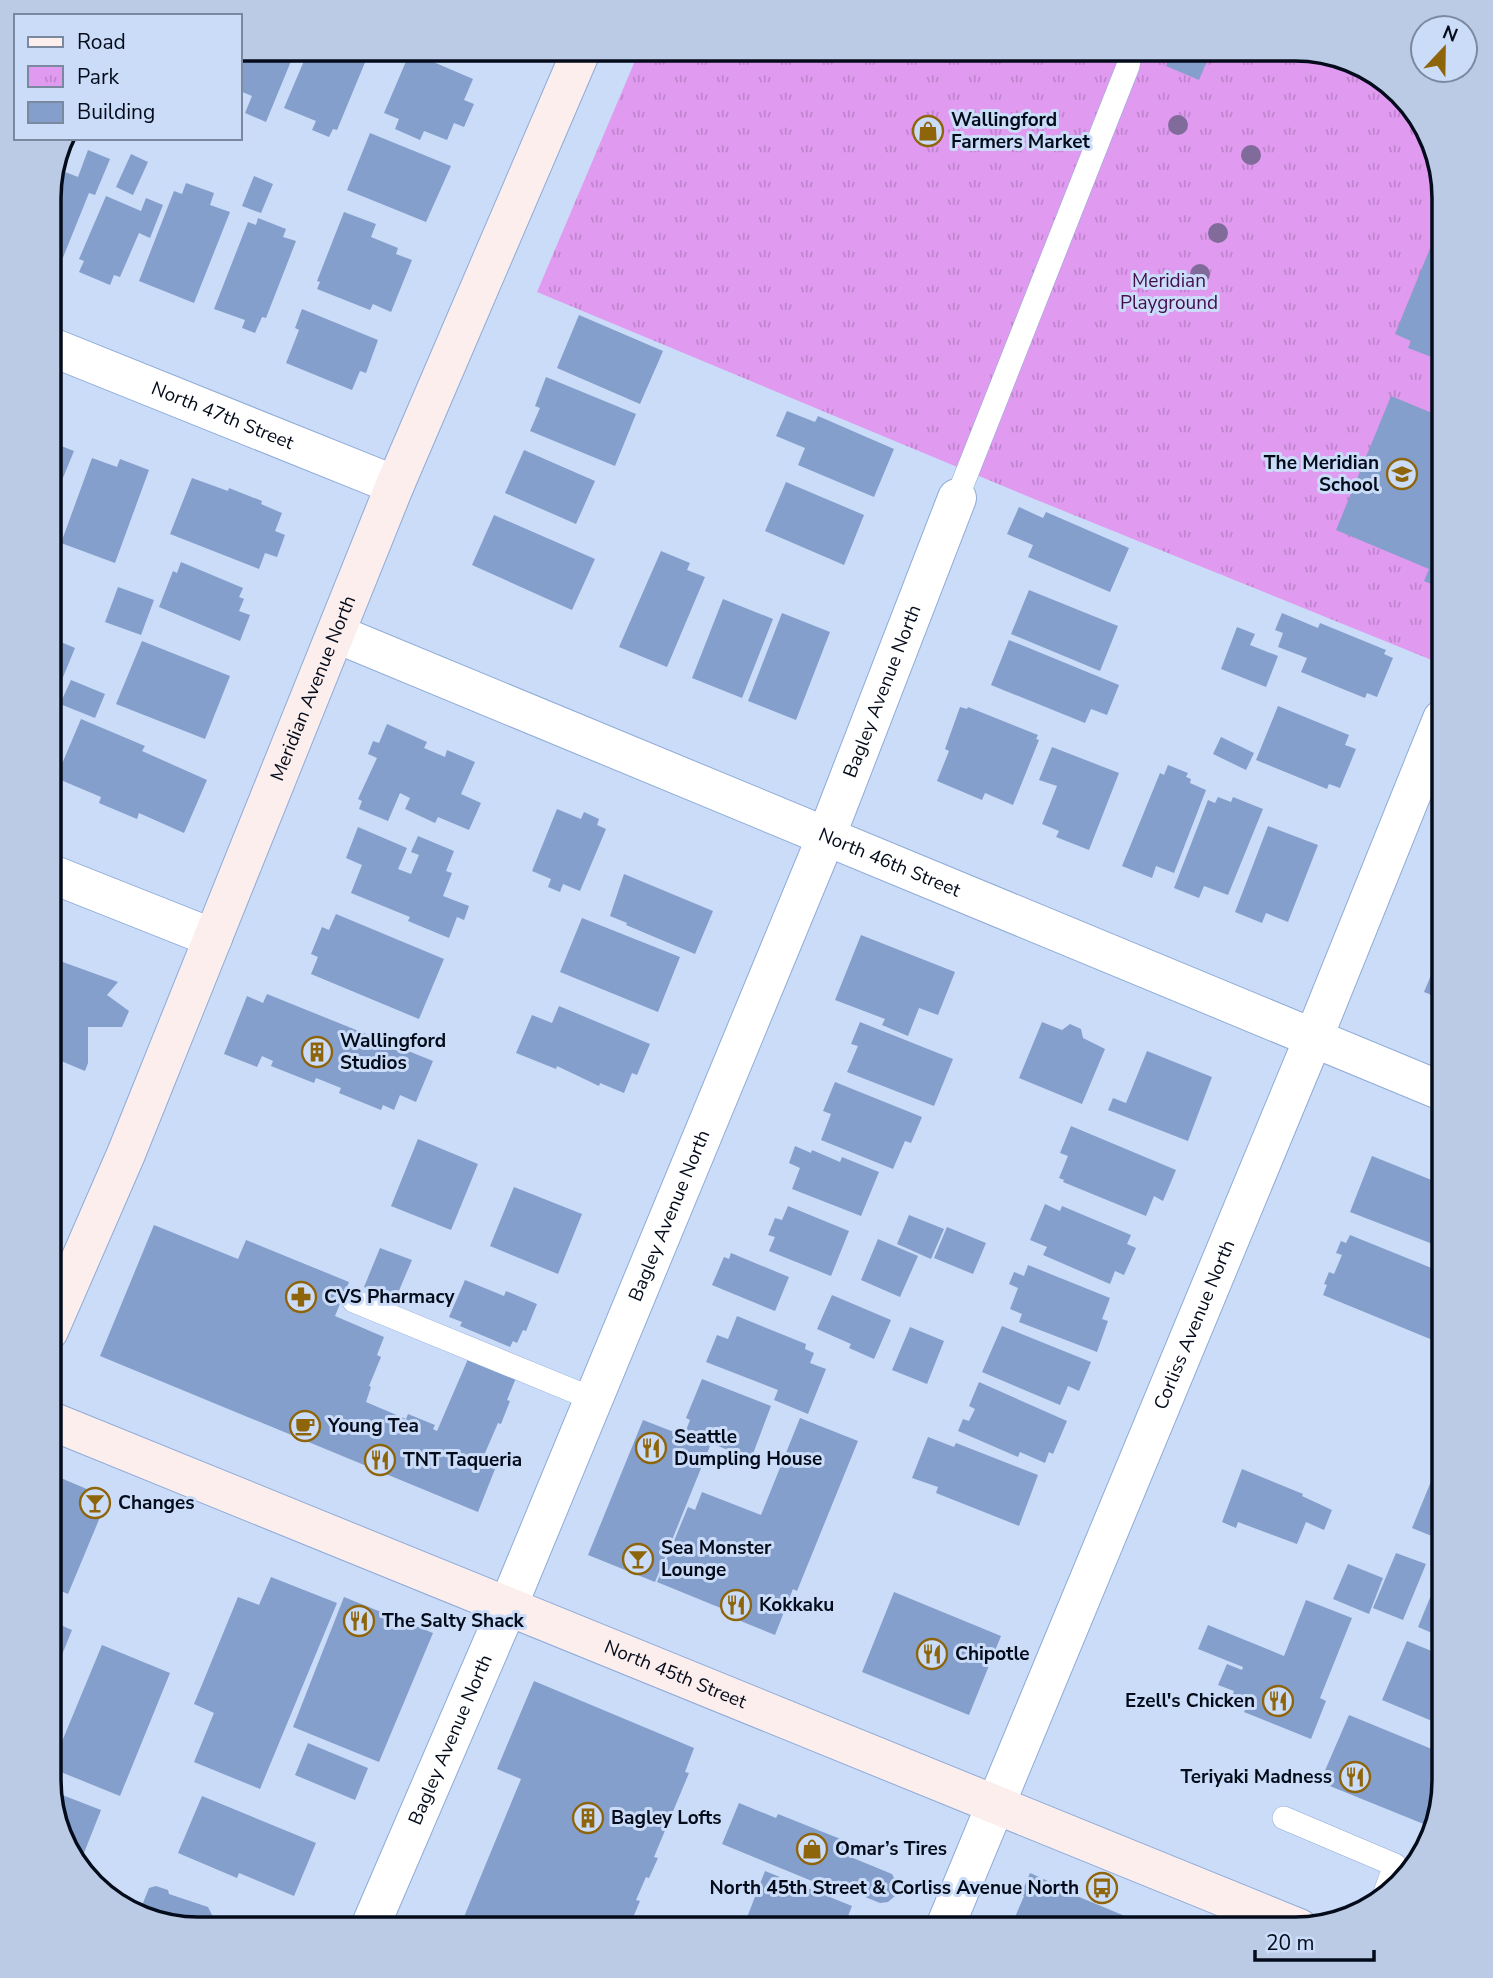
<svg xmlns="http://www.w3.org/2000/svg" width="1493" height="1978" font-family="'Nunito Sans',sans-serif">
	<defs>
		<pattern id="park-tufts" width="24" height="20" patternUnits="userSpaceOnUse" patternTransform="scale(1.75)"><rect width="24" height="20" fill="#e09af0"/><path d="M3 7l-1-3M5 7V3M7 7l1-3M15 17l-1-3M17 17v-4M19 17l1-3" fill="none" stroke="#bf84cd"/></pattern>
	</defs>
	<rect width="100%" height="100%" fill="#cbdcf8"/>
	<polygon fill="url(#park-tufts)" points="640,49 1304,49 1370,69 1419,116 1444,198 1444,665 1022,494 537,292"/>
	<g fill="#849fcb">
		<polygon points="240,49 296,49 266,122 245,113 252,96 240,91"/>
		<polygon points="309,49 340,49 366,60 337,130 333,129 329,137 312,130 316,121 284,108"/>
		<polygon points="1173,49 1212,49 1199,80 1166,66"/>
		<polygon points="410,52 473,79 464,100 474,104 464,127 454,123 447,140 424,131 420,140 395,129 399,119 384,113"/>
		<polygon points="370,133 451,166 426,222 347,190"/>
		<polygon points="88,150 110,159 95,195 89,193 62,260 49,255 49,188 55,168 78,177"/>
		<polygon points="131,154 148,162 133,195 116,187"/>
		<polygon points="254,176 273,184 261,213 242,206"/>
		<polygon points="186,183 214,193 210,205 230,212 194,303 139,281 174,191 182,194"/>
		<polygon points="106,196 141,211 146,198 163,205 150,238 139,233 120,277 114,275 110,285 79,272 84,261 79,259"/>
		<polygon points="344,212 376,224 371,237 398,248 396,254 412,260 391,312 373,304 370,310 317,289 320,282 317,281"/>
		<polygon points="1444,214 1444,355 1439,353 1437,359 1408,348 1411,341 1395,334"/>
		<polygon points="258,218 286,229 283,237 296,241 266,318 262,317 255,333 242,328 245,320 214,309 248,222 256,225"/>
		<polygon points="302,309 378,340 366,373 360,371 352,390 286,363 299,330 295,328"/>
		<polygon points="579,315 663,351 640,404 557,368"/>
		<polygon points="546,377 636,414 615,466 530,431 540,408 535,406"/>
		<polygon points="1391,396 1444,418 1444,598 1433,594 1436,586 1424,581 1429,569 1336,530"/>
		<polygon points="787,411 815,422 818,416 894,449 874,497 798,465 805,448 776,436"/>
		<polygon points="49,430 55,432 51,442 74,451 49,512"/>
		<polygon points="524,450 595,481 576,524 505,493"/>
		<polygon points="92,458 117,467 120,459 149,470 115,563 61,543"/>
		<polygon points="192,478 228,491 229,488 262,501 261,504 282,513 275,531 285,535 277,557 265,553 259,569 170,534"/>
		<polygon points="786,482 864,515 844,565 765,531"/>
		<polygon points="1019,507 1043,518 1046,512 1129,548 1110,592 1028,557 1033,545 1007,534"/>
		<polygon points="494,515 595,559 572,610 472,565"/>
		<polygon points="661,551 690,563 687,570 705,577 667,667 619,647"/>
		<polygon points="181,562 243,588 239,597 244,599 239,611 250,615 240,641 159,607 173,571 177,573"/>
		<polygon points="118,587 154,600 141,635 105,622"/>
		<polygon points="1029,590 1118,626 1100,671 1011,634"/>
		<polygon points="723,599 773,619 742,698 692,678"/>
		<polygon points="782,613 830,632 796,720 748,701"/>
		<polygon points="1282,613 1318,628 1320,623 1386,650 1384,654 1393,658 1377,697 1367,693 1365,698 1301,672 1307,658 1278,647 1283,633 1275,630"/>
		<polygon points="1237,627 1255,634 1250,645 1278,656 1266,687 1221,669"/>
		<polygon points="49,637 75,648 54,699 49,697"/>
		<polygon points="1009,640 1119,685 1107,715 1091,709 1085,723 991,685"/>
		<polygon points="142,641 230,676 205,739 116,704"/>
		<polygon points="71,680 105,694 95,718 60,704"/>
		<polygon points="1278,706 1349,735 1345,745 1356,749 1340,788 1329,784 1327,789 1256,760"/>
		<polygon points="960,707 967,709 968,707 1038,735 1036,739 1039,740 1013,805 985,793 982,800 937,781 949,751 945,749"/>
		<polygon points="81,719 145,746 142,751 207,780 184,833 139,813 137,819 99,803 101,797 56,778"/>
		<polygon points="387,724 427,742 424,748 445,757 447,750 475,762 461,794 481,803 469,830 438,817 435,823 405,809 410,798 400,793 388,821 359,809 362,801 358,799 377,758 368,754 373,741 379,743"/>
		<polygon points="1221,737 1254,753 1246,770 1213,754"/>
		<polygon points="1052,747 1119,773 1089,850 1056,837 1059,831 1042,824 1057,786 1039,780"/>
		<polygon points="1168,765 1188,773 1186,777 1191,779 1190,783 1206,790 1174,873 1156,866 1152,878 1122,866 1160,773 1164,775"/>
		<polygon points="1218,797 1231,802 1233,797 1263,809 1228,895 1204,886 1199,898 1174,888 1208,800 1215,803"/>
		<polygon points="557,809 581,819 584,812 599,819 597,825 606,829 580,891 563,884 560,892 548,887 551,879 532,871"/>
		<polygon points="1268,826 1318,845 1288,922 1266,913 1262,923 1235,912"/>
		<polygon points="358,827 407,848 398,869 411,874 419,855 411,852 418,836 454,851 446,871 452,873 443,896 469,906 464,920 457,917 449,938 408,921 410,917 351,893 362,865 346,858"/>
		<polygon points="624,874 713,911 695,954 626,925 627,923 610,916"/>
		<polygon points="336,914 444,959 419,1019 311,974 318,957 311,954 322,927 329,930"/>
		<polygon points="582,918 680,957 658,1012 560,972"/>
		<polygon points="861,935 955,972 938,1015 919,1008 908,1036 882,1025 885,1019 835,1000"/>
		<polygon points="1444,944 1444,993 1442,999 1424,992"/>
		<polygon points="49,957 118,982 107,995 129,1011 122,1027 88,1027 88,1063 85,1071 49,1056"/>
		<polygon points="267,994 433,1061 416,1102 400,1095 394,1110 383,1105 381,1110 339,1093 341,1088 316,1078 314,1083 271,1066 273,1061 262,1056 257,1067 224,1054 247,996 263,1003"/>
		<polygon points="559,1006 650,1044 637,1075 632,1073 624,1093 600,1083 599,1086 557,1066 556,1069 516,1053 532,1015 552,1023"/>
		<polygon points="860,1022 953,1059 934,1106 847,1072 858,1046 851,1044"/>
		<polygon points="1042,1022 1062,1030 1070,1024 1081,1029 1083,1038 1105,1049 1082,1104 1019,1078"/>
		<polygon points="1147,1051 1212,1077 1188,1141 1108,1110 1113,1098 1126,1103"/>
		<polygon points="835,1082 922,1117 911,1143 905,1141 893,1169 821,1140 831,1114 823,1111"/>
		<polygon points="1071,1126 1176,1170 1163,1201 1154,1196 1146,1216 1063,1182 1064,1180 1059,1178 1068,1156 1060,1153"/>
		<polygon points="418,1139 478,1164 451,1230 391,1206"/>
		<polygon points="795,1146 811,1153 812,1150 840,1162 842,1157 879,1172 861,1216 792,1189 800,1168 789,1163"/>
		<polygon points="1372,1156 1444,1185 1443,1248 1350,1212"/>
		<polygon points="514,1187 582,1214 558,1274 490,1246"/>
		<polygon points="1045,1204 1060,1211 1062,1206 1131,1235 1127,1244 1136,1248 1124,1275 1115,1271 1110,1284 1043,1255 1047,1247 1030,1240"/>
		<polygon points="788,1206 849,1231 831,1276 769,1251 775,1237 768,1235 775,1218 782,1220"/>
		<polygon points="909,1215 944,1229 931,1259 897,1244"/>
		<polygon points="154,1225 238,1259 246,1240 349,1282 335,1316 384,1337 377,1355 381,1357 369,1386 371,1387 366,1402 406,1419 408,1414 435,1425 433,1429 437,1431 468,1359 516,1378 507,1400 510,1401 501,1424 498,1423 485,1453 499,1459 478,1512 100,1356"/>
		<polygon points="947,1227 986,1243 973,1274 934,1258"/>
		<polygon points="1350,1235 1444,1273 1444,1318 1435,1341 1323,1295 1327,1285 1324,1284 1329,1272 1334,1274 1342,1255 1336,1253 1341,1241 1346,1243"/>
		<polygon points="878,1239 918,1256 900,1297 861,1280"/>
		<polygon points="380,1248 412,1260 395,1300 364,1287"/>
		<polygon points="731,1253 789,1277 775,1311 712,1285 724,1257 729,1259"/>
		<polygon points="1028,1265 1110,1298 1102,1319 1108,1321 1097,1352 1019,1322 1022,1314 1010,1309 1018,1288 1009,1284 1014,1272 1024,1276"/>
		<polygon points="465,1280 504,1296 506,1291 537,1304 526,1331 523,1330 517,1343 513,1341 510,1347 460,1326 462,1322 449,1317"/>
		<polygon points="832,1295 891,1320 874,1359 849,1348 851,1344 817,1329"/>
		<polygon points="737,1316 806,1344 805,1349 814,1353 810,1363 826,1369 808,1414 774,1400 778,1390 706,1362 717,1335 728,1339"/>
		<polygon points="1002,1326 1091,1362 1079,1391 1068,1386 1060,1405 982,1372"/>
		<polygon points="910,1327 944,1341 927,1384 892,1370"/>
		<polygon points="702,1379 771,1406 751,1459 685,1433 690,1420 686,1418"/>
		<polygon points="979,1382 1067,1421 1053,1454 1049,1452 1045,1463 1020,1452 1018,1457 958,1431 963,1419 969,1421 975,1409 969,1406"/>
		<polygon points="800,1418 858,1441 797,1591 793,1589 775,1635 721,1613 723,1609 657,1582 688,1507 695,1510 702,1492 761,1515"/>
		<polygon points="643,1420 710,1446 655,1582 588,1555"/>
		<polygon points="928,1437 954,1447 956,1443 1038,1475 1019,1526 936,1493 938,1487 912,1478"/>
		<polygon points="1242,1469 1303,1494 1302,1496 1332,1510 1324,1530 1306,1522 1297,1544 1238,1522 1236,1528 1222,1522"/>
		<polygon points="49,1473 108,1498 68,1594 49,1586"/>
		<polygon points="1434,1474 1444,1478 1444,1541 1412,1528"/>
		<polygon points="1396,1553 1426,1564 1403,1620 1373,1608"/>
		<polygon points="1348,1564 1383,1578 1369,1614 1333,1599"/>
		<polygon points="1441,1571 1444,1573 1444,1638 1418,1627"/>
		<polygon points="271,1577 337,1603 260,1789 194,1762 214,1713 194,1704 238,1597 259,1605"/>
		<polygon points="894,1592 1001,1636 969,1715 862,1672"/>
		<polygon points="344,1597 433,1633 379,1762 293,1727"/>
		<polygon points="1306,1600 1352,1618 1320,1698 1326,1701 1311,1739 1244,1712 1246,1708 1230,1702 1234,1691 1218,1685 1227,1664 1242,1670 1243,1667 1198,1649 1208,1625 1284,1656"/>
		<polygon points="49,1620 72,1630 49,1687"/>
		<polygon points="1407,1641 1444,1656 1444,1726 1382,1700"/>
		<polygon points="102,1645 170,1673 120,1796 51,1768"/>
		<polygon points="534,1681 694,1748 685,1772 689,1773 654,1857 658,1858 649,1878 646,1877 636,1900 640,1901 632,1920 630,1918 625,1929 459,1929 521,1779 497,1769"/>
		<polygon points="1349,1715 1444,1754 1444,1780 1431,1827 1320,1782"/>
		<polygon points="308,1743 368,1768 355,1800 295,1775"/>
		<polygon points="52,1791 101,1810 80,1863 73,1861"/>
		<polygon points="202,1796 316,1843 294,1896 239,1873 237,1878 178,1853"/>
		<polygon points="739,1803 776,1818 778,1814 858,1846 853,1858 892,1874 897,1884 895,1896 888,1902 880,1903 848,1890 846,1895 722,1844"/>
		<polygon points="765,1871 852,1906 843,1929 767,1929 746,1920"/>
		<polygon points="1030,1873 1066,1889 1065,1891 1156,1929 1010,1929 1024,1896 1021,1894"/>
		<polygon points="156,1886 168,1890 169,1894 208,1907 212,1915 206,1929 198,1929 139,1913 149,1888"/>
		<polygon points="230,1917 243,1922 245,1926 251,1929 220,1929 224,1920"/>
	</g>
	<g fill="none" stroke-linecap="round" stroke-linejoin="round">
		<g stroke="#8fabd8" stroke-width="24">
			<g id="lane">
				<polyline points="957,498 1128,66 1131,49"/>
				<polyline points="354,1301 593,1399"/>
				<polyline points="1284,1818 1395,1865 1383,1898"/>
			</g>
		</g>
		<g stroke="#8fabd8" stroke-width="40">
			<g id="street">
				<path id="s1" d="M49,346L395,485"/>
				<path id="s2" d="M337,634L1444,1092"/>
				<polyline points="49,873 213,938"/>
				<path id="s3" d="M369,1929L508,1606L826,837L957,498"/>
				<path id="s4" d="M944,1929L1313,1039L1442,719"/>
			</g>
		</g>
		<g stroke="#8fabd8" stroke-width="40">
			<g id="secondary">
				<path id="s5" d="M49,1331L126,1154L395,485L582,49"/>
				<path id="s6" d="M49,1420L1299,1928"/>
			</g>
		</g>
		<use href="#lane" stroke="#fff" stroke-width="23"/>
		<use href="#street" stroke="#fff" stroke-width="38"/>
		<use href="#secondary" stroke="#fbeeed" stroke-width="38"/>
	</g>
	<g fill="#806b9a">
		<circle cx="1178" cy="125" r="10"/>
		<circle cx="1251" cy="155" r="10"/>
		<circle cx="1218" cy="233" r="10"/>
		<circle cx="1200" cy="274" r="10"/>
	</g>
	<defs>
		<g id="shop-ring" transform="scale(1.575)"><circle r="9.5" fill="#cbdcf8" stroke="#8e650b" stroke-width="1.5"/><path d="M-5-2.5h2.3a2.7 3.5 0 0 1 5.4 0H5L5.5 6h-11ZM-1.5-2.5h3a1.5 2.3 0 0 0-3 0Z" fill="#8e650b"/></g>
		<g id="school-ring" transform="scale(1.575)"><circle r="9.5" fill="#cbdcf8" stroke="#8e650b" stroke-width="1.5"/><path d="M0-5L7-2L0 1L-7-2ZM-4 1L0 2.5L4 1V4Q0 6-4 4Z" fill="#8e650b"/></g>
		<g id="building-ring" transform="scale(1.575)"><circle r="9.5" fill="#cbdcf8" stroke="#8e650b" stroke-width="1.5"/><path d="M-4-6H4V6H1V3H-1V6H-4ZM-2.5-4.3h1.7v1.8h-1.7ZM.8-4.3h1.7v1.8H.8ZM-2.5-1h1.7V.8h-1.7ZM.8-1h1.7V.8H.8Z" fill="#8e650b"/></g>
		<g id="pharmacy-ring" transform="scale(1.575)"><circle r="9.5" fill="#cbdcf8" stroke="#8e650b" stroke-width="1.5"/><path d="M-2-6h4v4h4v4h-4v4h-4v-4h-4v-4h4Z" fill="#8e650b"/></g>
		<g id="cafe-ring" transform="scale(1.575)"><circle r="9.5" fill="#cbdcf8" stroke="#8e650b" stroke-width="1.5"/><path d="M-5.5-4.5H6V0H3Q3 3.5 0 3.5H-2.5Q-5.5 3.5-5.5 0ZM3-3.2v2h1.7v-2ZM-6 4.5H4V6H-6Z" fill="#8e650b"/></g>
		<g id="restaurant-ring" transform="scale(1.575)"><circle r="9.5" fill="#cbdcf8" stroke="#8e650b" stroke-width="1.5"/><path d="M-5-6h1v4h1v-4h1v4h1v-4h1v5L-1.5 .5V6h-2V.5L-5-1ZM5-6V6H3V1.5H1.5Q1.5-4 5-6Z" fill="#8e650b"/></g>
		<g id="bar-ring" transform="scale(1.575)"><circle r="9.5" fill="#cbdcf8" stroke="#8e650b" stroke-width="1.5"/><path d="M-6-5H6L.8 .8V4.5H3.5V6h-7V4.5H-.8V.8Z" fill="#8e650b"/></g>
		<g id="bus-ring" transform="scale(1.575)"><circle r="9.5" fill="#cbdcf8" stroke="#8e650b" stroke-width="1.5"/><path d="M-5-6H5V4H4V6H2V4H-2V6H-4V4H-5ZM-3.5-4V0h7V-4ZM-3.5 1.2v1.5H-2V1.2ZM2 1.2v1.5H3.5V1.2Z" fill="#8e650b"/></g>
	</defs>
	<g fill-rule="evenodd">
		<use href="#shop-ring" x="928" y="131"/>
		<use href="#school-ring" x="1402" y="474"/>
		<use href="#building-ring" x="317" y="1052"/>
		<use href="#pharmacy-ring" x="301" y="1297"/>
		<use href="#cafe-ring" x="305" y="1426"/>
		<use href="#restaurant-ring" x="651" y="1448"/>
		<use href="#restaurant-ring" x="380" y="1460"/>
		<use href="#bar-ring" x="95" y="1503"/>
		<use href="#bar-ring" x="638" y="1559"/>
		<use href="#restaurant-ring" x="736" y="1605"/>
		<use href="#restaurant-ring" x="359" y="1621"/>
		<use href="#restaurant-ring" x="932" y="1654"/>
		<use href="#restaurant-ring" x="1278" y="1701"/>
		<use href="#restaurant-ring" x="1355" y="1777"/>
		<use href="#building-ring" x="588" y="1818"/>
		<use href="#shop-ring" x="812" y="1849"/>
		<use href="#bus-ring" x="1102" y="1888"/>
	</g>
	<g text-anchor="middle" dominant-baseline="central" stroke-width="6" stroke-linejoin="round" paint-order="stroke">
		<g font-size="19" font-weight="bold" fill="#040c1b" stroke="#cbdcf8" text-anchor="start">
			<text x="951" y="120">Wallingford<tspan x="951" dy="22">Farmers Market</tspan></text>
			<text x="1379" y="463" text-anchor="end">The Meridian<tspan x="1379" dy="22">School</tspan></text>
			<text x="340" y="1041">Wallingford<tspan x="340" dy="22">Studios</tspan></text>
			<text x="324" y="1297">CVS Pharmacy</text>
			<text x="328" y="1426">Young Tea</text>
			<text x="674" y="1437">Seattle<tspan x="674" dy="22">Dumpling House</tspan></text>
			<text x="403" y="1460">TNT Taqueria</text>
			<text x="118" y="1503">Changes</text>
			<text x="661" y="1548">Sea Monster<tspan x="661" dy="22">Lounge</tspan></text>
			<text x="759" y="1605">Kokkaku</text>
			<text x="382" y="1621">The Salty Shack</text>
			<text x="955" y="1654">Chipotle</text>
			<text x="1255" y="1701" text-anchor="end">Ezell's Chicken</text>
			<text x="1332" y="1777" text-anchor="end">Teriyaki Madness</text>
			<text x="611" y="1818">Bagley Lofts</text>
			<text x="835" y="1849">Omar’s Tires</text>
			<text x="1079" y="1888" text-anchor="end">North 45th Street &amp; Corliss Avenue North</text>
		</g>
		<g font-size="19" fill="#420e4d" stroke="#cbdcf8">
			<text x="1169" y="281">Meridian<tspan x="1169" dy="22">Playground</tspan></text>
		</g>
		<g font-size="19" fill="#040c1b" stroke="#cbdcf8">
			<text stroke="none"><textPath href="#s1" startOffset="187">North 47th Street</textPath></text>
			<text stroke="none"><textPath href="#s5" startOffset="695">Meridian Avenue North</textPath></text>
			<text stroke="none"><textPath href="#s3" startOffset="1340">Bagley Avenue North</textPath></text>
			<text stroke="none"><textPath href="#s2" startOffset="598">North 46th Street</textPath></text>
			<text stroke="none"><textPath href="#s3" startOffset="774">Bagley Avenue North</textPath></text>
			<text stroke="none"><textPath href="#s4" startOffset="654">Corliss Avenue North</textPath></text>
			<text stroke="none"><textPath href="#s6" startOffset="676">North 45th Street</textPath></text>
			<text stroke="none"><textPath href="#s3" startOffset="206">Bagley Avenue North</textPath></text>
		</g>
	</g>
	<path d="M0 0H1493V1978H0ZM198 61H1295A137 137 0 0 1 1432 198V1780A137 137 0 0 1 1295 1917H198A137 137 0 0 1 61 1780V198A137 137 0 0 1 198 61Z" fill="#bbcbe6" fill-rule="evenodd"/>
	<path fill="none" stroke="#040c1b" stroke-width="3.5" d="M198 61H1295A137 137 0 0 1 1432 198V1780A137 137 0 0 1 1295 1917H198A137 137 0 0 1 61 1780V198A137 137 0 0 1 198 61Z"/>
	<rect x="14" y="14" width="228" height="126" fill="#cbdcf8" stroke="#7b89a0" stroke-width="2"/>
	<rect x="28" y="37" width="35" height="10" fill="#fbeeed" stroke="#7b89a0" stroke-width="2"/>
	<text x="77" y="49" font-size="21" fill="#040c1b">Road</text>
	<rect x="28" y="66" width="35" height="21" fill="url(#park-tufts)" stroke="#7b89a0" stroke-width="2"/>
	<text x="77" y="84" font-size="21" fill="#040c1b">Park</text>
	<rect x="28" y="102" width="35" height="21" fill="#849fcb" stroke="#7b89a0" stroke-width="2"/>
	<text x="77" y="119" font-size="21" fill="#040c1b">Building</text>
	<g transform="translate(1444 49) rotate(22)"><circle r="33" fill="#cbdcf8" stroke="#7b89a0" stroke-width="2"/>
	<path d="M0-5L12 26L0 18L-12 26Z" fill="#8e650b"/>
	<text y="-10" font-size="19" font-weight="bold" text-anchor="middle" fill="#040c1b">N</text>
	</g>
	<path d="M1255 1950v10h119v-10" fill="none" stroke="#040c1b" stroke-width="3.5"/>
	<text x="1266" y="1950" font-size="21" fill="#040c1b" stroke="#cbdcf8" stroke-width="5" paint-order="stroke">20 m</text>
</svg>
